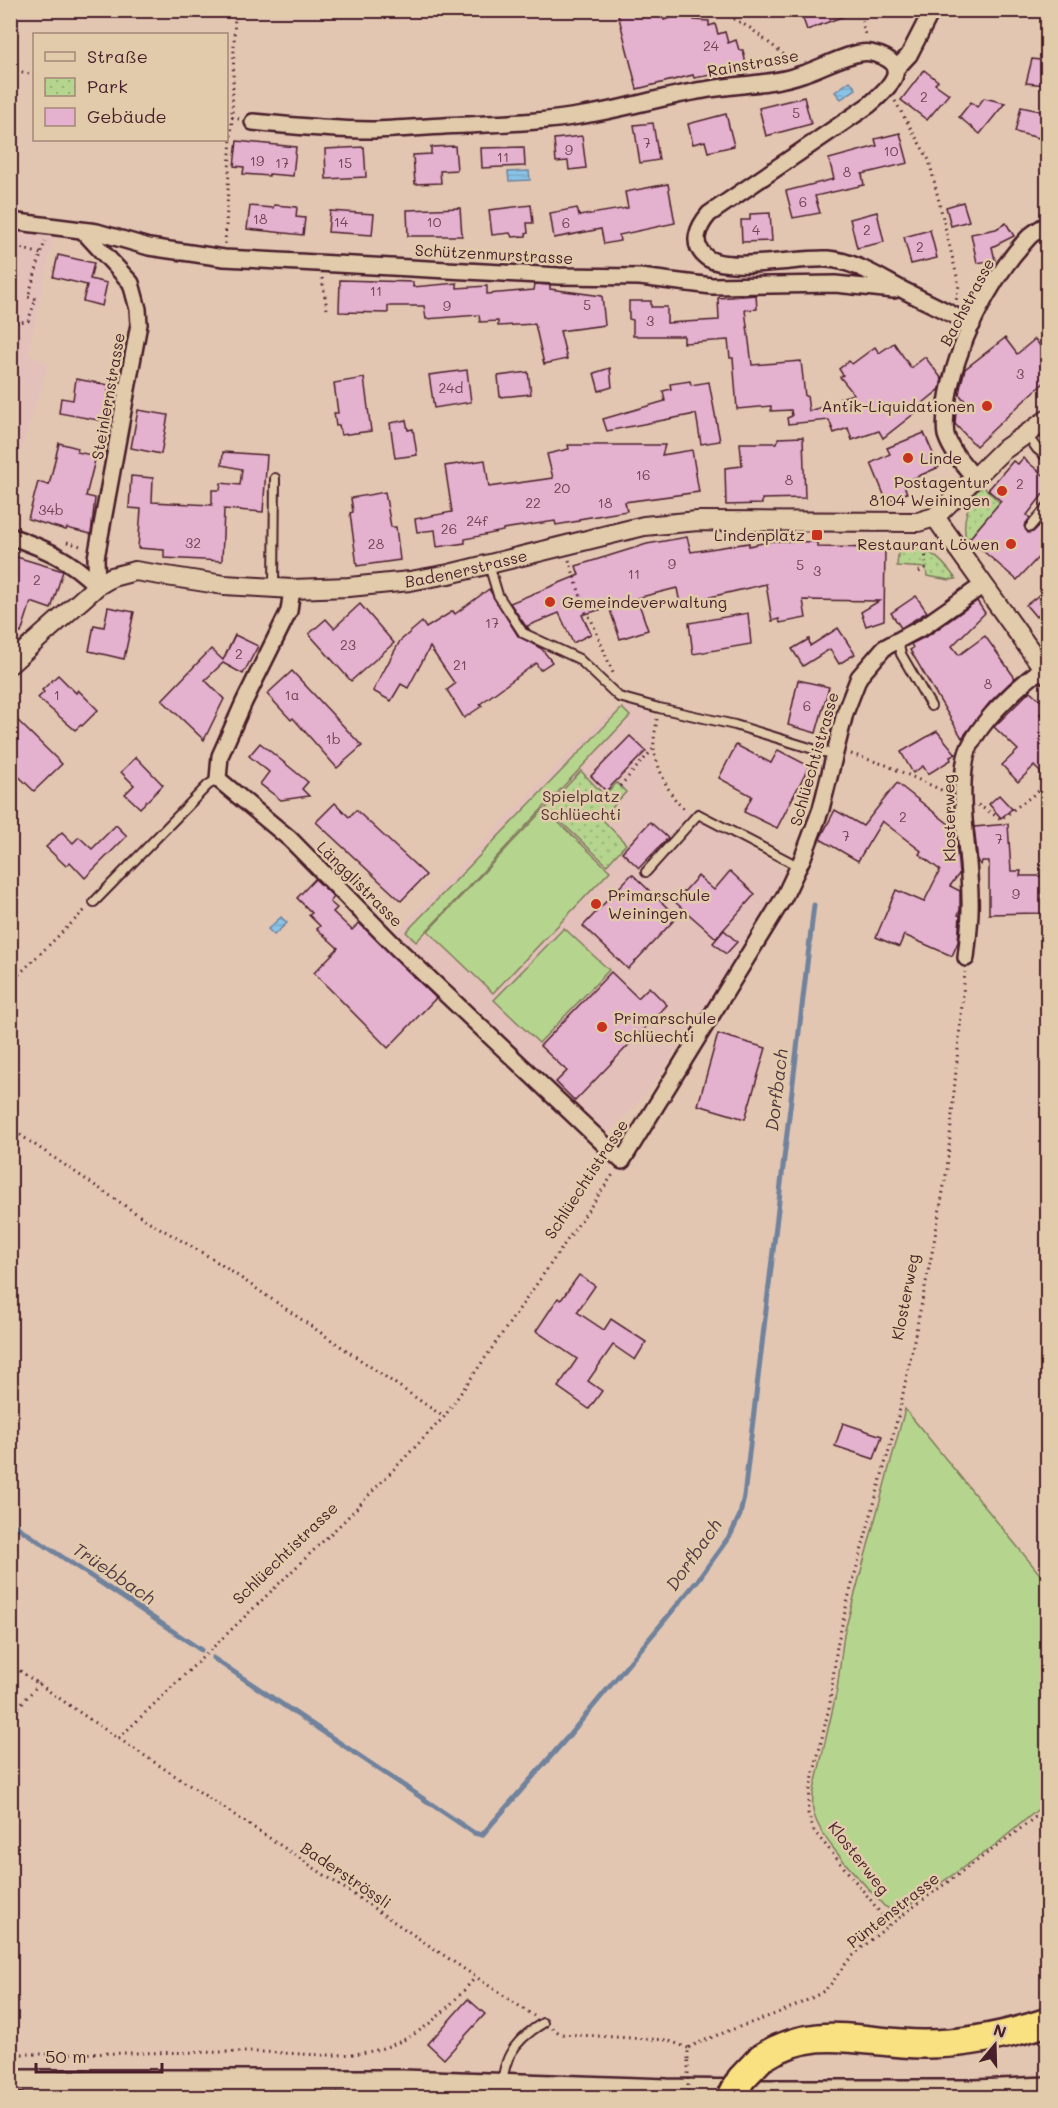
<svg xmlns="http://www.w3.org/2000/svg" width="1058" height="2108" font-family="Mali,sans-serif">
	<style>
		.built { fill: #e3c0ba }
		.grass { fill: #b5d58e; stroke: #807a5c; stroke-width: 1.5 }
		.park { fill: url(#park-dots); stroke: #807a5c; stroke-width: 1.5 }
		.water { fill: url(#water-rules); stroke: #70829c; stroke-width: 1.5 }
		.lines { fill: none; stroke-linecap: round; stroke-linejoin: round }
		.stream { stroke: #70829c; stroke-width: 5 }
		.building { fill: #e4b1ce; stroke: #4a1f2b; stroke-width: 1.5 }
		.service-casing { stroke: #4a1f2b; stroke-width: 12 }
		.minor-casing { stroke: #4a1f2b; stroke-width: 20 }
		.tertiary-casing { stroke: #4a1f2b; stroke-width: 22 }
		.secondary-casing { stroke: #4a1f2b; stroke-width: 26 }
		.motorway-casing { stroke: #4a1f2b; stroke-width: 32 }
		.path { stroke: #4a1f2b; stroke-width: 3; stroke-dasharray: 1.5 4.5; stroke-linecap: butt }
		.service { stroke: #e1cbab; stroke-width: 8 }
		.minor { stroke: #e1cbab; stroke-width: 15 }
		.tertiary { stroke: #e1cbab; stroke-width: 18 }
		.secondary { stroke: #e1cbab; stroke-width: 21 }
		.motorway { stroke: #f9e181; stroke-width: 27 }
		.motorway-bridge-casing { stroke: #4a1f2b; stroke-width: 32; stroke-linecap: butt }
		.path-bridge { stroke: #4a1f2b; stroke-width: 3; stroke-dasharray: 1.5 4.5; stroke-linecap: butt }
		.motorway-bridge { stroke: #f9e181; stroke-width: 27 }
		.poi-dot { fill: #c8321e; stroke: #e1cbab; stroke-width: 2 }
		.labels { text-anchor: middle; stroke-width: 5; stroke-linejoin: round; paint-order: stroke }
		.number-label { font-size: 14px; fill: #704454 }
		.street-label { font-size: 16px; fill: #4a1f2b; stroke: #e1cbab }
		.poi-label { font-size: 16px; fill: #4a1f2b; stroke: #e1cbab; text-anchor: end }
		.park-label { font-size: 16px; fill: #553135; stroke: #e1cbab }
		.water-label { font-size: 18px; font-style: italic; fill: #533847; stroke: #e1cbab }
	</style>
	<defs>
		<pattern id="park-dots" width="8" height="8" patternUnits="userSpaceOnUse" patternTransform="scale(1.5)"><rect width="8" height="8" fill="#b5d58e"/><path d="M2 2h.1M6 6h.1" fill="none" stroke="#9db67b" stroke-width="1.8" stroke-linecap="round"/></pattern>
		<pattern id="water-rules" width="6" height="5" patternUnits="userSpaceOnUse" patternTransform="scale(1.5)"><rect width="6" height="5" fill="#89c4e8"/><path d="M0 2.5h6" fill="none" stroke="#78a8c7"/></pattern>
	</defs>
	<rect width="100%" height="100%" fill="#e2c6b2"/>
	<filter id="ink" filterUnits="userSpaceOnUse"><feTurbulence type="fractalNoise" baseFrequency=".0167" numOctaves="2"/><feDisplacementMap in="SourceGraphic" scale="12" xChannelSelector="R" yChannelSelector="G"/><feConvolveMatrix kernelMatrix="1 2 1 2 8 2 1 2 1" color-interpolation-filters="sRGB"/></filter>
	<g filter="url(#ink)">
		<g class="built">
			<path d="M11,229L54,235L28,353L48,364L11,482Z"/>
			<path d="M626,704L653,714L652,759L668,797L711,826L788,872L722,983L650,1089L609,1134L393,935L602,720Z"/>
		</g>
		<g class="grass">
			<path d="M622,708L630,716L416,942L406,932Z"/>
			<path d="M544,809L610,871L493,993L428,931Z"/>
			<path d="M564,928L609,970L539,1043L494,1000Z"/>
			<path d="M905,1409L1047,1583L1048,1801L994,1846L902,1910L893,1911L884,1906C864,1883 816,1837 813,1809C812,1804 813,1799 813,1795L837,1690L844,1634Z"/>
		</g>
		<g class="park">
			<path d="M981,484L1000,503L967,542C960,520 969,503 981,484Z"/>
			<path d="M899,545C926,545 940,557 956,579L950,580L927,576L926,568L897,566Z"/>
			<path d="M581,771L604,795L617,783L626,792L602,819L626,844L607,865L546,808Z"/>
		</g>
		<g class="water">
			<path d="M850,81L856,89L841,99L835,92Z"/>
			<path d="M529,171L530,180L509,181L508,172Z"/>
			<path d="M281,917L287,923L274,935L268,929Z"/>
		</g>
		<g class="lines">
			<g class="stream">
				<path d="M10,1522L201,1650"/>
				<path d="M213,1658L461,1824L474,1833L482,1835L566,1739L698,1580L731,1534L740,1515L744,1496L814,905"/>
			</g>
		</g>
		<g class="building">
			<path d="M617,10H662L664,20L692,11L694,20L709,21V26L715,24L718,34L725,32L728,43L736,40L739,50H743L747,69L694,78L693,75L637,89Z"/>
			<path d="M800,10H855V12L807,30Z"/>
			<path d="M1032,59L1047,61V85L1026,83Z"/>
			<path d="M924,70L938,81L935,84L949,94L927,120L901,100Z"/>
			<path d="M804,97L811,124L766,136L759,108Z"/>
			<path d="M984,98L1005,103L980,134L959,117L971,102L977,107Z"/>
			<path d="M1021,107L1045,112L1039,138L1015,132Z"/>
			<path d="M726,114L734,146L708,152L705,141L693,144L688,124Z"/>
			<path d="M653,123L659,160L640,163L634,125Z"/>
			<path d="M900,133L908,163L862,174L864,185L815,196L820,213L793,218L786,191L834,179L829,159L877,146L875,139Z"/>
			<path d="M582,136L586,168L569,170L568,161L556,162L554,139Z"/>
			<path d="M237,141L296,147L293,176L269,174V176L243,174L244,167L234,166Z"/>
			<path d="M455,146L457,170L440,171L441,183L415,184L413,155L431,154V147Z"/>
			<path d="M364,147L366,177L326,179L325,149Z"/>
			<path d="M524,147L525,166L482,168L481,148Z"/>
			<path d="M668,184L675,223L619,235L620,241L604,244L601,229L554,238L550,213L577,208L579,216L628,208L625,192Z"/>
			<path d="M963,202L969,221L951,226L946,207Z"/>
			<path d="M274,205L297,207L296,217L305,218L303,235L247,229L250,206L273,208Z"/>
			<path d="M531,205L533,223H527L528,233L526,234V236L512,237L510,233L492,235L489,210Z"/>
			<path d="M460,208L462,236H408L407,210Z"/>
			<path d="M330,211L374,214L372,235L328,232Z"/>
			<path d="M877,212L884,242L857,248L850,219Z"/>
			<path d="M770,213L772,241L742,242L741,220H750V214Z"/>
			<path d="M1006,223L1014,236L992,247L995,260L977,263L971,234L996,229Z"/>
			<path d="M930,230L937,258L911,264L904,237Z"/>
			<path d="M58,255L94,263L90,279L107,283L102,306L83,301L87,285L53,277Z"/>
			<path d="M340,280L413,282V287L457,283V288L487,286V294L534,290L535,284L550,285V289L602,296L605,325L560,331L567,359L544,364L535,324L498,326V321L480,322L479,315L426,319L424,306H388V313L339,312Z"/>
			<path d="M756,295L757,309L745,310L752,365L801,361L805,396H807L809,411L841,401L840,398L854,394L840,377L843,375L839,369L849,361L852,364L875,347L879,353L894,343L911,368L925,357L942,379L940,389L918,407L920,409L883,438L879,431L852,440L848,428L834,433L829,420L788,424L787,418L792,416L791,410L771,411V406L737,409L733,358H730L728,340L684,343V336H633V320L629,319V301H651V307H667V323L719,320L718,298Z"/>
			<path d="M1005,338L1017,354L1035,339L1047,355V380L1015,409L976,446L955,424L956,411L966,402L959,394L961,384L965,369Z"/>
			<path d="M610,368L612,387L599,391L594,373Z"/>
			<path d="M467,370L471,402L434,408L429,375Z"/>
			<path d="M528,372L531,394L500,397L498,376Z"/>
			<path d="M364,378L371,431L341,435L339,425L336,426L334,413H338L334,383Z"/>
			<path d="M76,379L109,385L103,421L59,413L61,398L73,400Z"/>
			<path d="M690,381L691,385L709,382L720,441L701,444L696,414L607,431L603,419L665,401L663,391L671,389L670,384Z"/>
			<path d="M138,410L168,415L161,454L131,448Z"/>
			<path d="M406,420L408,430L413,429L417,455L395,458L390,423Z"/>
			<path d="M924,433L939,467L903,483L907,493L887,502L871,463L890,454L887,448Z"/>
			<path d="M803,437L805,498L762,499V504L726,505L725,468L742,466L740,443H777L778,438Z"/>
			<path d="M59,443L78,448L77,452L96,456L86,496L95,498L91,534L67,528L66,530L28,519L38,482L49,485Z"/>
			<path d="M568,445H665L662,455L692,450L699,492L625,502L627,511L579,519V521L556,525L555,521L503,529V531L465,539V543L437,547L435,530L417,532L415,519L452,512L445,466L485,460L489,487L553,478L547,454L569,449Z"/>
			<path d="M223,452L267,455L263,512L224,509L222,561L164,558V550L138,548L141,509L129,508L131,476L153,478L152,502L212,505V490H220L221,483L240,485L242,469L222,465Z"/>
			<path d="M1023,458L1047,478V489L1027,515L1030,518L1024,526L1028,533L1033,532L1039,526L1047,533V548L1017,580L969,539L1001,501L988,490L1013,461L1018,464Z"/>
			<path d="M385,492L391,527H396L400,560L357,566L350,513L353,512L351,498Z"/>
			<path d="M687,537L691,552L749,543V546L772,541L817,542V547L885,548L884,620L866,626L861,612L879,601L803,600L806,618L780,623L779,619L772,621L766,584L680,604L677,588L637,598L648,630L620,639L609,607L582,615L591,634L573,643L559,613L527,626L529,629L527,628L510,603L579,575L576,566L647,544Z"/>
			<path d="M10,555L63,571L51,609L31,602L21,633L10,630Z"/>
			<path d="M489,589L518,636L542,649L552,662L540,670L536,663L480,704L482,706L464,718L447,690L455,684L430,647L408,688L401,684L391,701L373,691L400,641L422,622L426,628L453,611L455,614Z"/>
			<path d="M1047,589V609L1036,617L1026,605Z"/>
			<path d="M916,596L927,612L901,628L891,613Z"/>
			<path d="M977,601L985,613L952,646L959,655L985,636L1015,678L990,702L962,738L910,650L913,648L911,644L929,635Z"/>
			<path d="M360,604L394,643L351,681L309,634L326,619L334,628Z"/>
			<path d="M108,607L134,612L124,659L89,651L94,625L104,627Z"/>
			<path d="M748,613L751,644L693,654L689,623Z"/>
			<path d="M838,628L855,654L839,664L830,649L803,666L792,649L809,639L810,646Z"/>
			<path d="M235,635L258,646L243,674L223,663L205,680L224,699L204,740L162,700L211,649L223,660Z"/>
			<path d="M292,671L362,746L337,768L293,718L291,720L267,694Z"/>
			<path d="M58,675L76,693L78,690L98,710L82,726L81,725L75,730L38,698L44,692L42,690Z"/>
			<path d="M798,680L829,687L816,733L788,725Z"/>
			<path d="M1030,691L1047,706L1040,714L1047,721V779L1034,766L1018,782L1002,765L1018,750L994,727Z"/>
			<path d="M10,713L62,764L34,791L10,768Z"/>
			<path d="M937,731L956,754L950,757L951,760L928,774L923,766L913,773L901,752Z"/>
			<path d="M630,736L646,751L606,791L591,776Z"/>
			<path d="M260,743L308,782L302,789L309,796L281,800L260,784L269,772L249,756Z"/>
			<path d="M736,745L771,763L778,750L809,766L777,828L744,812L752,796L719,778Z"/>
			<path d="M136,757L163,785L140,808L125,794L134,785L121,772Z"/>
			<path d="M897,783L955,829L959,874L950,886L960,891V910L958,915H960L958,942L952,956L904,935L899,947L876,937L896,890L924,902L940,870L919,854L921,851L882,821L858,861L820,839L835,810L863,826Z"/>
			<path d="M999,795L1012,809L1001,818L989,804Z"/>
			<path d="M335,803L349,817L356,810L426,875L401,901L316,822Z"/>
			<path d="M650,822L668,838L639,868L622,852Z"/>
			<path d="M1008,824L1011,871H1021L1020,876H1042V913L989,914V861H982L981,865L978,862L974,827Z"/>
			<path d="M116,825L127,836L85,878L70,862L66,866L46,847L62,832L73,843L79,837L92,849Z"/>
			<path d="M730,871L755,894L716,938L675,902L698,876L714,890Z"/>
			<path d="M632,874L677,917L628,969L583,926Z"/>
			<path d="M315,879L334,897L330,902L337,908L333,912L352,930L359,923L436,998L388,1048L314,973L338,948L317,929L320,926L309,915L312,913L297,898Z"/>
			<path d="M724,930L737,942L726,954L713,943Z"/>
			<path d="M611,972L638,998L649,987L667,1005L575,1101L556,1082L567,1071L540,1046Z"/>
			<path d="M718,1034L766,1048L745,1119L698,1105Z"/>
			<path d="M579,1275L595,1286L577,1312L604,1330L611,1319L646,1342L635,1360L613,1345L588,1381L602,1391L589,1409L558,1387L577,1359L536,1331L558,1298L561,1300Z"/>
			<path d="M843,1423L882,1436L874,1459L835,1446Z"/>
			<path d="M468,1999L485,2014L444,2059L428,2044Z"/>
		</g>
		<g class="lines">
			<g class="service-casing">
				<g id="service">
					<path d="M1027,435L1037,449L1048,458"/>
					<path d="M1030,527L1048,506"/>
					<path d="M489,565L498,595L523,633L579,659L619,697L659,708L735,725L823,752L834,753"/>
					<path d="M274,587L275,478"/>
					<path d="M898,642L901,654L931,706"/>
					<path d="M646,872L698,814L798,866"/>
					<path d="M94,902L208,785L218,779"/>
					<path d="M501,2098C502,2061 511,2042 543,2023"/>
				</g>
			</g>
			<g class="minor-casing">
				<g id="minor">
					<path d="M895,70L909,55L932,10"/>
					<path d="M253,122C292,126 332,130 371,130C403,129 435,126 466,125C506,123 545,122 584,115C624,109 664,96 704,90C736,84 771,85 802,74C820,69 854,49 871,53C916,63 889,88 869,105L709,214C698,227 690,244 706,257C725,273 800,257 828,259C856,261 883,280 907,292C929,303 951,313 972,325"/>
					<path d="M10,221L97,232L149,247L224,258L559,276L640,277L712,286L835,284L894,290"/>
					<path d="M83,231L131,283L138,309L139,324L96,558L97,586"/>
					<path d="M974,477C963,464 951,451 946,435C944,425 946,413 947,403C955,347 990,278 1029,237C1034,232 1041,228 1048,224"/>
					<path d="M10,536C48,550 68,558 97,586"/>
					<path d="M292,589L289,611L244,702L220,756L218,779L290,839L397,948L622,1161L784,897L803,857L821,809L845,713L859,677L884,648L923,627L983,585"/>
					<path d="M966,958C968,938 971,918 970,898C970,855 957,799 966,757C973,727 1018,686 1043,668"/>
				</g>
			</g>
			<g class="tertiary-casing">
				<g id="tertiary">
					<path d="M935,517L1048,675"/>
					<path d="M935,517L1002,451L1048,419"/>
					<path id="s1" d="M10,664L97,586L112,577L135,571L224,585L292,589L349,587L410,581L449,574L644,526L698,521L918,522L935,517"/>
				</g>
			</g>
			<g class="secondary-casing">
				<path id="secondary" d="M10,2081H403L667,2090L766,2091H975L1048,2088"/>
			</g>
			<g class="motorway-casing">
				<path id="motorway" d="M761,2058C819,2021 864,2045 926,2044C968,2044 1008,2035 1048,2022"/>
			</g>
			<g class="path">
				<path d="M718,10L750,28L791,60"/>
				<path d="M857,10L861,16L866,38"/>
				<path d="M10,69L34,75"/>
				<path d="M895,101L929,160L959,285L956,301"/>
				<path d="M226,116L239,119"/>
				<path d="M225,244L232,118L235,10"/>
				<path d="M10,245L41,254"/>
				<path d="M322,278L327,309"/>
				<path d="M10,323L28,321L36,299L28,297L45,241"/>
				<path d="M10,502L20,505"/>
				<path d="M67,542L84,547"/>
				<path d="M569,560L586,613L591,619L613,673"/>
				<path d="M919,572L925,568L926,546"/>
				<path d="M657,719C656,728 653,739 654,748C656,765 671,803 687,810"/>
				<path d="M851,754L886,765L948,793"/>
				<path d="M620,786L654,748"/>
				<path d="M978,805L1001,819L1048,784"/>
				<path d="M10,983L86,909"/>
				<path d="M10,1128L146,1220L213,1259L444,1417"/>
				<path d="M10,1664L95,1723L271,1839L534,2016"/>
				<path d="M10,1716L40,1683"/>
				<path d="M119,1738L344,1521L444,1417L614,1173"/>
				<path d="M889,1925L869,1898L814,1831L808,1813L810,1790L830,1703L837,1646L848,1599L899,1413L932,1253L947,1169L965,972"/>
				<path d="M552,2028L561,2034L667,2040L688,2048"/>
				<path d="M10,2054C92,2054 174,2052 256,2052C298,2052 341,2061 383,2048C423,2036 448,2008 475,1978"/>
				<path d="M688,2059V2048C730,2027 778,2017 819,1994C831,1987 835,1978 843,1967C851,1956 862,1948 872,1939C929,1893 991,1853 1048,1807"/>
			</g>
			<use href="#service" class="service"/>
			<use href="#minor" class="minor"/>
			<use href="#tertiary" class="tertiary"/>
			<use href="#secondary" class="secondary"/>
			<use href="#motorway" class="motorway"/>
			<g class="motorway-bridge-casing">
				<path id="motorway-bridge" d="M731,2098L741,2079L761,2058"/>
			</g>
			<path class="path-bridge" d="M688,2098V2059"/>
			<use href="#motorway-bridge" class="motorway-bridge"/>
		</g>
	</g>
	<g class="poi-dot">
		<circle cx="987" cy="406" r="6"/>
		<circle cx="908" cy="458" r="6"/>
		<circle cx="1002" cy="491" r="6"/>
		<rect x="811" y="529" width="12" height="12" rx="3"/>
		<circle cx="1011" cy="544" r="6"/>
		<circle cx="550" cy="602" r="6"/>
		<circle cx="596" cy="904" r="6"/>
		<circle cx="602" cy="1027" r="6"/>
	</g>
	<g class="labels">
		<g class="number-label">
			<text x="711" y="51">24</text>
			<text x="924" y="102">2</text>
			<text x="796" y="118">5</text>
			<text x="647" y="148">7</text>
			<text x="569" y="155">9</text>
			<text x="891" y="156">10</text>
			<text x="503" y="162">11</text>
			<text x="257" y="166">19</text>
			<text x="282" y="168">17</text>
			<text x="345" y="168">15</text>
			<text x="847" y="177">8</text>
			<text x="803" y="207">6</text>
			<text x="260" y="224">18</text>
			<text x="341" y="227">14</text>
			<text x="434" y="227">10</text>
			<text x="566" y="228">6</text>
			<text x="756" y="235">4</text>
			<text x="867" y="235">2</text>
			<text x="920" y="252">2</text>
			<text x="376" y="296">11</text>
			<text x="587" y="310">5</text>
			<text x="447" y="311">9</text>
			<text x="650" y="326">3</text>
			<text x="1020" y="379">3</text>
			<text x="451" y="393">24d</text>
			<text x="643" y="480">16</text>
			<text x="789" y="485">8</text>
			<text x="1020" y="489">2</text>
			<text x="562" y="493">20</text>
			<text x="533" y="508">22</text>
			<text x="605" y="508">18</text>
			<text x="51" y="515">34b</text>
			<text x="477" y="526">24f</text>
			<text x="449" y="534">26</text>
			<text x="193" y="548">32</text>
			<text x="376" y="549">28</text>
			<text x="672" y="569">9</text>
			<text x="800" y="570">5</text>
			<text x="817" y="576">3</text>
			<text x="634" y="579">11</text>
			<text x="37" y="585">2</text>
			<text x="492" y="628">17</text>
			<text x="348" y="650">23</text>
			<text x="239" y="659">2</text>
			<text x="460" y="670">21</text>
			<text x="988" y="689">8</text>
			<text x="57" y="700">1</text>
			<text x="292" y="700">1a</text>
			<text x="807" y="711">6</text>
			<text x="333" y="744">1b</text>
			<text x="903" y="822">2</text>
			<text x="846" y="841">7</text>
			<text x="999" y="844">7</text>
			<text x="1016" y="899">9</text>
		</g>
		<g class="street-label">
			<text transform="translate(753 63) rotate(-10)" y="6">Rainstrasse</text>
			<text transform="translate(494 254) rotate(3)" y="6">Schützenmurstrasse</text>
			<text transform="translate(967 302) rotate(-62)" y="6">Bachstrasse</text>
			<text transform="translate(108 396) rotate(-80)" y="6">Steinlernstrasse</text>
			<text dy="6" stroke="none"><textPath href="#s1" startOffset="492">Badenerstrasse</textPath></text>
			<text transform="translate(814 759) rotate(-74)" y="6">Schlüechtistrasse</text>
			<text transform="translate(949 818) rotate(-91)" y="6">Klosterweg</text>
			<text transform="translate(360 884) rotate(45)" y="6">Längglistrasse</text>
			<text transform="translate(586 1179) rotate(-57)" y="6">Schlüechtistrasse</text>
			<text transform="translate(905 1297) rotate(-79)" y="6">Klosterweg</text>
			<text transform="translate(285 1553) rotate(-44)" y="6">Schlüechtistrasse</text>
			<text transform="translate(859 1858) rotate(52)" y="6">Klosterweg</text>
			<text transform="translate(346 1875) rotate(34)" y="6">Baderströssli</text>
			<text transform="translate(893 1910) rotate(-38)" y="6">Püntenstrasse</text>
		</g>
		<g class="poi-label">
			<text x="975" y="412">Antik-Liquidationen</text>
			<text x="920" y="464" text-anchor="start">Linde</text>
			<text x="990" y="488">Postagentur<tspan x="990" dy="18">8104 Weiningen</tspan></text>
			<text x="805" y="541">Lindenplatz</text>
			<text x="999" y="550">Restaurant Löwen</text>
			<text x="562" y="608" text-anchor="start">Gemeindeverwaltung</text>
			<text x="608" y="901" text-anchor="start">Primarschule<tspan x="608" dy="18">Weiningen</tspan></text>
			<text x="614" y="1024" text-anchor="start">Primarschule<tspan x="614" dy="18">Schlüechti</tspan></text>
		</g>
		<g class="park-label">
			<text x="581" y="802">Spielplatz<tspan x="581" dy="18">Schlüechti</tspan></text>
		</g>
		<g class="water-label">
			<text transform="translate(777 1090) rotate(-83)" y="6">Dorfbach</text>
			<text transform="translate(694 1555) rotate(-55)" y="6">Dorfbach</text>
			<text transform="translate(114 1574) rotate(34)" y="6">Trüebbach</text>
		</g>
	</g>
	<rect width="1058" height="2108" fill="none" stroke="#e1cbab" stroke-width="36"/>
	<rect x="18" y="18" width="1022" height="2072" fill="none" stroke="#4a1f2b" stroke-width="2" filter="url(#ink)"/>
	<rect x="33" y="33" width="195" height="108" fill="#e1cbab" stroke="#a58678" stroke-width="1.5"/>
	<rect x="45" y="52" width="30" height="9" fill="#e1cbab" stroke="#a58678" stroke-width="1.5"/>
	<text x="87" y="63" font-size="18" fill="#4a1f2b">Straße</text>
	<rect x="45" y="78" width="30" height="18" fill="url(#park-dots)" stroke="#a58678" stroke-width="1.5"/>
	<text x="87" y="93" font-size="18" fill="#4a1f2b">Park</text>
	<rect x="45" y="108" width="30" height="18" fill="#e4b1ce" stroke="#a58678" stroke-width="1.5"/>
	<text x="87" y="123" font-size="18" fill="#4a1f2b">Gebäude</text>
	<g transform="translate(995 2045) rotate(19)" stroke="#e1cbab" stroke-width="4.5" paint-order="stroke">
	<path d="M0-4.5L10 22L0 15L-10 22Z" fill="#4a1f2b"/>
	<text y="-9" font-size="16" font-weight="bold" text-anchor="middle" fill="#4a1f2b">N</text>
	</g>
	<path d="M36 2063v9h126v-9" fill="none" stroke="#4a1f2b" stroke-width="3"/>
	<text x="45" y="2063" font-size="18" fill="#4a1f2b" stroke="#e1cbab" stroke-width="4.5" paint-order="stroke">50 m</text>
</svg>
